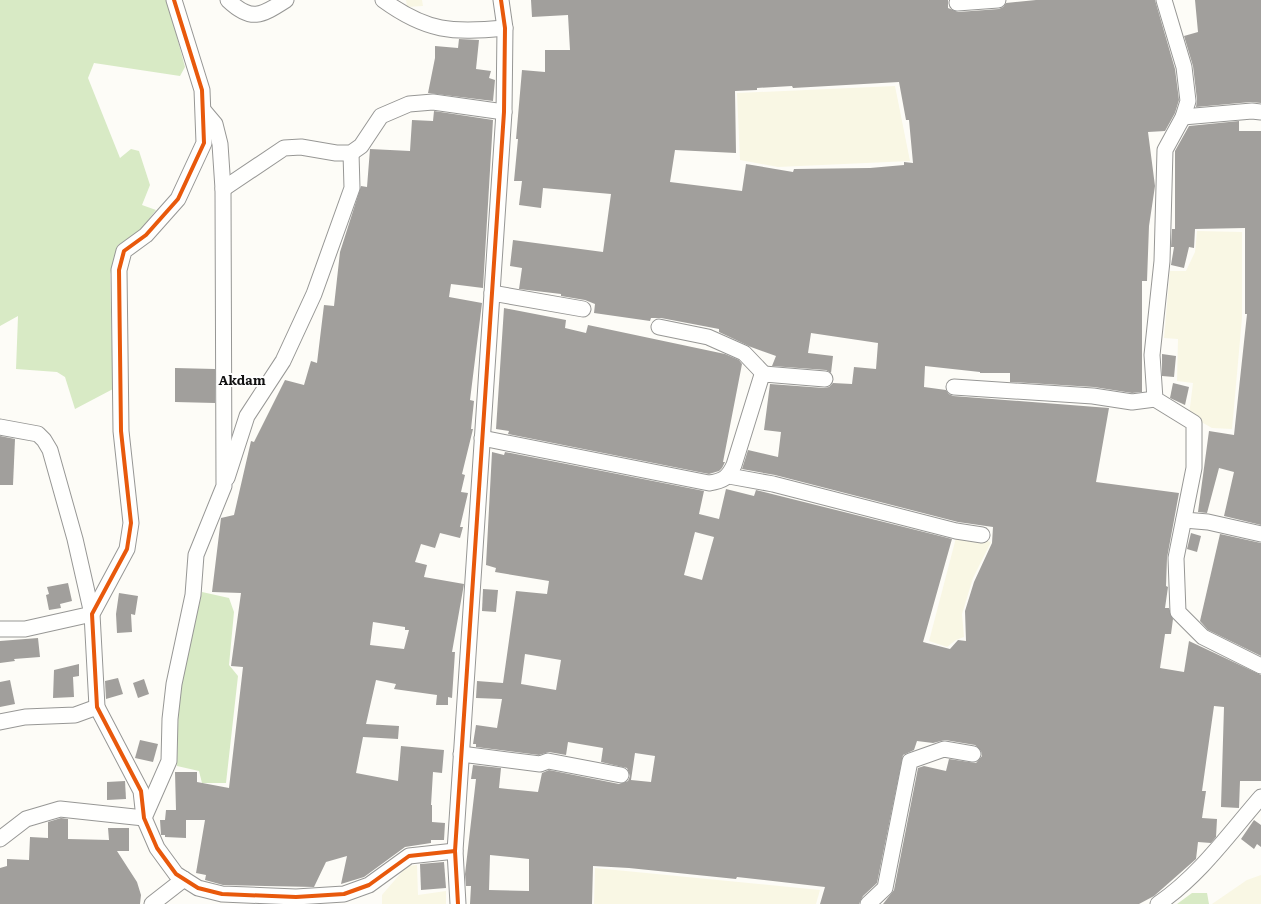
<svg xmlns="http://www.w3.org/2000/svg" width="1261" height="904" font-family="Literata,serif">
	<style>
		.farmland { fill: #f9f7e4 }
		.forest { fill: #d8eac5 }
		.building { fill: #a19f9c; fill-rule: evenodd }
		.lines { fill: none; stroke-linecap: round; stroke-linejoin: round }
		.minor-casing { stroke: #979795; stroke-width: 17 }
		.minor { stroke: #fffffe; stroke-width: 15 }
		.cycleway-casing { stroke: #fff; stroke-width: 6 }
		.cycleway { stroke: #e8590c; stroke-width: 4 }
		.labels { text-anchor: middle; stroke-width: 4; stroke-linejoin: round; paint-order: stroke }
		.neighbourhood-label { font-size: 13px; font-weight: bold; fill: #111; stroke: #fff }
	</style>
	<rect width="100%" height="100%" fill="#fdfcf7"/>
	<g class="farmland">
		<path d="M406,0H422L423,6L407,7Z"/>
		<path d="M895,86L910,161L778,167L740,160L737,93Z"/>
		<path d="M1197,231L1242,232V318L1232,429L1212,428L1189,415L1193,383L1177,381L1178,339L1164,338L1170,271H1186L1195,252Z"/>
		<path d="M957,534L991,542L973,578L962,614L964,637L956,640L947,647L929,641Z"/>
		<path d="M417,865L418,895L446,891V904H382V895L407,866Z"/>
		<path d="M595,868L820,890L816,904H594Z"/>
		<path d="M1261,875V904H1212L1247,880Z"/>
	</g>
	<g class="forest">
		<path d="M0,0H167L185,67L180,76L94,63L88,78L120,158L131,149L139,151L150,185L142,205L156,210L138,233L118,245L110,274L113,389L75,409L65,377L57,372L16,369L18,316L0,326Z"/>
		<path d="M202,592L229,598L234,612L229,665L238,676L226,783H202L199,771L177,766L179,694Z"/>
		<path d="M1192,893H1207L1209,904H1177Z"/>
	</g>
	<g class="building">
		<path d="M531,0H948V8L958,12L999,9L1003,7L1006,3L1036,0H1155L1175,69L1179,100L1175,113L1165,131L1148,132L1155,186L1149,226L1147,281H1142V392L1132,393L1094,387L1010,382V373H980V372L925,366L924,387L946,390L949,394L953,396L1109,408L1096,482L1179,493L1167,558L1166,586L1168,587L1165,608H1169L1173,619L1171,634H1165L1160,668L1184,672L1189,641L1261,675V781H1240L1239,808L1221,807L1224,707L1214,706L1202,791H1206L1202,818L1217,819L1216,837L1211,843L1198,842L1196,859L1154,896L1139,904H883L894,890L918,768L924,766L946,771L949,759L976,763L982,756L981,751L975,745L945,740L933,743L917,741L914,750L903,755L877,883L863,896L859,904H820L825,887L737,877L736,879L629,868L593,866L592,904H470L471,886H466L465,874L476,779H471L473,765L501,768L499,788L538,792L542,773L549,770L619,784L628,781L630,776L627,768L601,762L603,748L568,742L566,755L549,752L539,755L476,747V744H473L476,725L497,728L502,699L476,698L477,681L503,683L516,591L547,594L549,581L495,572L496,568L486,565L492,452L504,455L505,452L704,491L699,514L719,519L726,489L754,496L756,490L952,539L923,642L950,649L958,640L966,641L965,611L974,582L992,543L993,527L958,522L775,475L742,469L748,450L778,457L781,432L764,430L770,384L824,388L829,387L833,383L852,384L854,367L876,369L878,343L811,333L808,353L833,356L831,373L826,370L772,366L776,356L751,347L719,332V329L661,318H651L650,321L594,313L595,304L585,300L561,296V294L519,289L522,268L510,266L513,240L603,252L611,194L543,188L541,208L519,205L522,181H514L518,139H516L522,70L545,72V50H570L568,15L532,17ZM899,82L906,120H909L913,163L904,162V165L870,168L794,169L793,172L746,164L742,191L670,182L675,150L736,153L735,91L757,90V88L792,86L793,88ZM695,532L714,537L702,580L684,575ZM525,654L561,660L556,690L521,684ZM635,753L655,756L651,782L631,780ZM490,855L529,859V891L489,890Z"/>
		<path d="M1195,0H1261V103L1251,102L1196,107L1197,100L1193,66L1184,36L1198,32Z"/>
		<path d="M459,39L479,40L476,69L491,71L489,78L495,80L493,101L428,93L435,58V46L458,48Z"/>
		<path d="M434,111L493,120L483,288L451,284L449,297L482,303L470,400L474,401L471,429H473L462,474L465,475L461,492L468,493L460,527H463L460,538L440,533L435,548L421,544L415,562L427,565L424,577L464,584L452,652H455L452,698L448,697V705H436L437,695L394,689L396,684L376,680L366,724L399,726L398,739L363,737L356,773L398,781L401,746L444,750L442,773L433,772L431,805H432V822L445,823L444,840H431V843L405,847L364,877L341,884L347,856L326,862L314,887L223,885L205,880L206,875L196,873L205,820H186V838L165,837V835H161L160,820H165L166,810H176L175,772H197V782L229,788L243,667L231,666L241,593L212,592L221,518L234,515L251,441L254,442L285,380L304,385L311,361L317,363L324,305L334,306L340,252L361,186L367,187L370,149L410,151L412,120L433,121ZM373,622L405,627V630H409L404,649L370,645Z"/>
		<path d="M1239,121V131H1261V525L1224,516L1234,472L1219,468L1207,513L1198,512L1209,431L1234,435L1247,314H1245V228L1195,229L1194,248L1189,247L1184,268L1171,265L1174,247H1171L1172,229H1175V151L1189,126Z"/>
		<path d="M504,308L566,320L565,328L586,333L588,325L725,354L739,360L742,364L723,462H725L722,468L719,471L709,474L508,434L509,431L496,429Z"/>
		<path d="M1162,354L1176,356L1174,377L1162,376Z"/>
		<path d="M175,368L215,369V403L175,402Z"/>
		<path d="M1173,383L1189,387L1185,405L1170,398Z"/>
		<path d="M0,436L15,439L13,485H0Z"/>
		<path d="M1191,533L1201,536L1197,552L1187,549Z"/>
		<path d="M1220,534L1261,543V656L1208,630L1200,621Z"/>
		<path d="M68,583L72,601L60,604L61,608L49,610L46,595L49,594L47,587Z"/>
		<path d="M483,589L498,590L496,612L482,611Z"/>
		<path d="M119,593L138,596L135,615L131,614L132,632L117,633L116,614Z"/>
		<path d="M38,638L40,657L14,659L15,661L0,663V641Z"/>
		<path d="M79,664V676L73,677L74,697L53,698L54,670Z"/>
		<path d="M118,678L123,694L106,699L105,681Z"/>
		<path d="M144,679L149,694L138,698L133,683Z"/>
		<path d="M10,680L15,704L0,707V682Z"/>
		<path d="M140,740L158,744L153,762L135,758Z"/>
		<path d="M125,781L126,799L107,800V782Z"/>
		<path d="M61,818L68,819V839L109,840L108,828H129V851H117L137,882L141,895L140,904H0V868L7,866V859L29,860L30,837L48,838V822Z"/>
		<path d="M1254,820L1261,825V847L1257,844L1254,849L1241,839Z"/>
		<path d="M444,862L446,888L421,890L420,864Z"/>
	</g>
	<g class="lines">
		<g class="minor-casing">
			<g id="minor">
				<path d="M174,0L202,90L204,143L178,199L146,235L124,251L119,270L121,431L131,523L127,549L92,614L97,707L141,791L144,818L157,848L176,874L198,888L222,894L296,897L344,894L369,885L409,856L455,851"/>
				<path d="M228,0C251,22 261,16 286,0"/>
				<path d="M383,0C427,32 452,33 505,28"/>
				<path d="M1164,0L1184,67L1188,101L1183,117L1165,150L1162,261L1152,355L1155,399L1194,423V468L1176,558L1178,612L1203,637L1261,666"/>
				<path d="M957,3L998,0"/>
				<path d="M1183,117L1252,111L1261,112"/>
				<path d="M223,189L284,148L301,147L336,153H351L361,146L381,116L409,104L433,102L504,112"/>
				<path d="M492,293L583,309"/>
				<path d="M659,327L708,337L744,353L764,374"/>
				<path d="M954,387L1093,396L1132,402L1155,399"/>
				<path d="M0,427L38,434L44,440L50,450L75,539L92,614L25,629H0"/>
				<path d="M482,438L709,483C723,481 728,478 734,465L761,378L764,374L825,379"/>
				<path d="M729,476L773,484L956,531L982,535"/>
				<path d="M227,478L247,416L283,361L314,294L352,188L351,153"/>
				<path d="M1184,520L1208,522L1261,534"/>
				<path d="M0,722L25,717L75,715L97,707"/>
				<path d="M461,754L540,764L548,761L621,775"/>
				<path d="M0,839L26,819L60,809L144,818L169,761L170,719L174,684L193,595L196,555L224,486L223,189L220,144L215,124L204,111"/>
				<path d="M152,904L184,879"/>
				<path d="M458,904L455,851L504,112L505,28L501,0"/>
				<path d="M868,904L885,888L910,761L944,749L973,754"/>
				<path d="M1158,904C1200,875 1228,835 1261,797"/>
			</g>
		</g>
		<use href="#minor" class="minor"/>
		<g class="cycleway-casing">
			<g id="cycleway">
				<path d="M174,0L202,90L204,143L178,199L146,235L124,251L119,270L121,431L131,523L127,549L92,614L97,707L141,791L144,818L157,848L176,874L198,888L222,894L296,897L344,894L369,885L409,856L455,851"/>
				<path d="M458,904L455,851L504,112L505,28L501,0"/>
			</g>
		</g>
		<use href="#cycleway" class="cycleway"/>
	</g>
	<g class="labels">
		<g class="neighbourhood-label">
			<text x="242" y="385">Akdam</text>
		</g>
	</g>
</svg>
